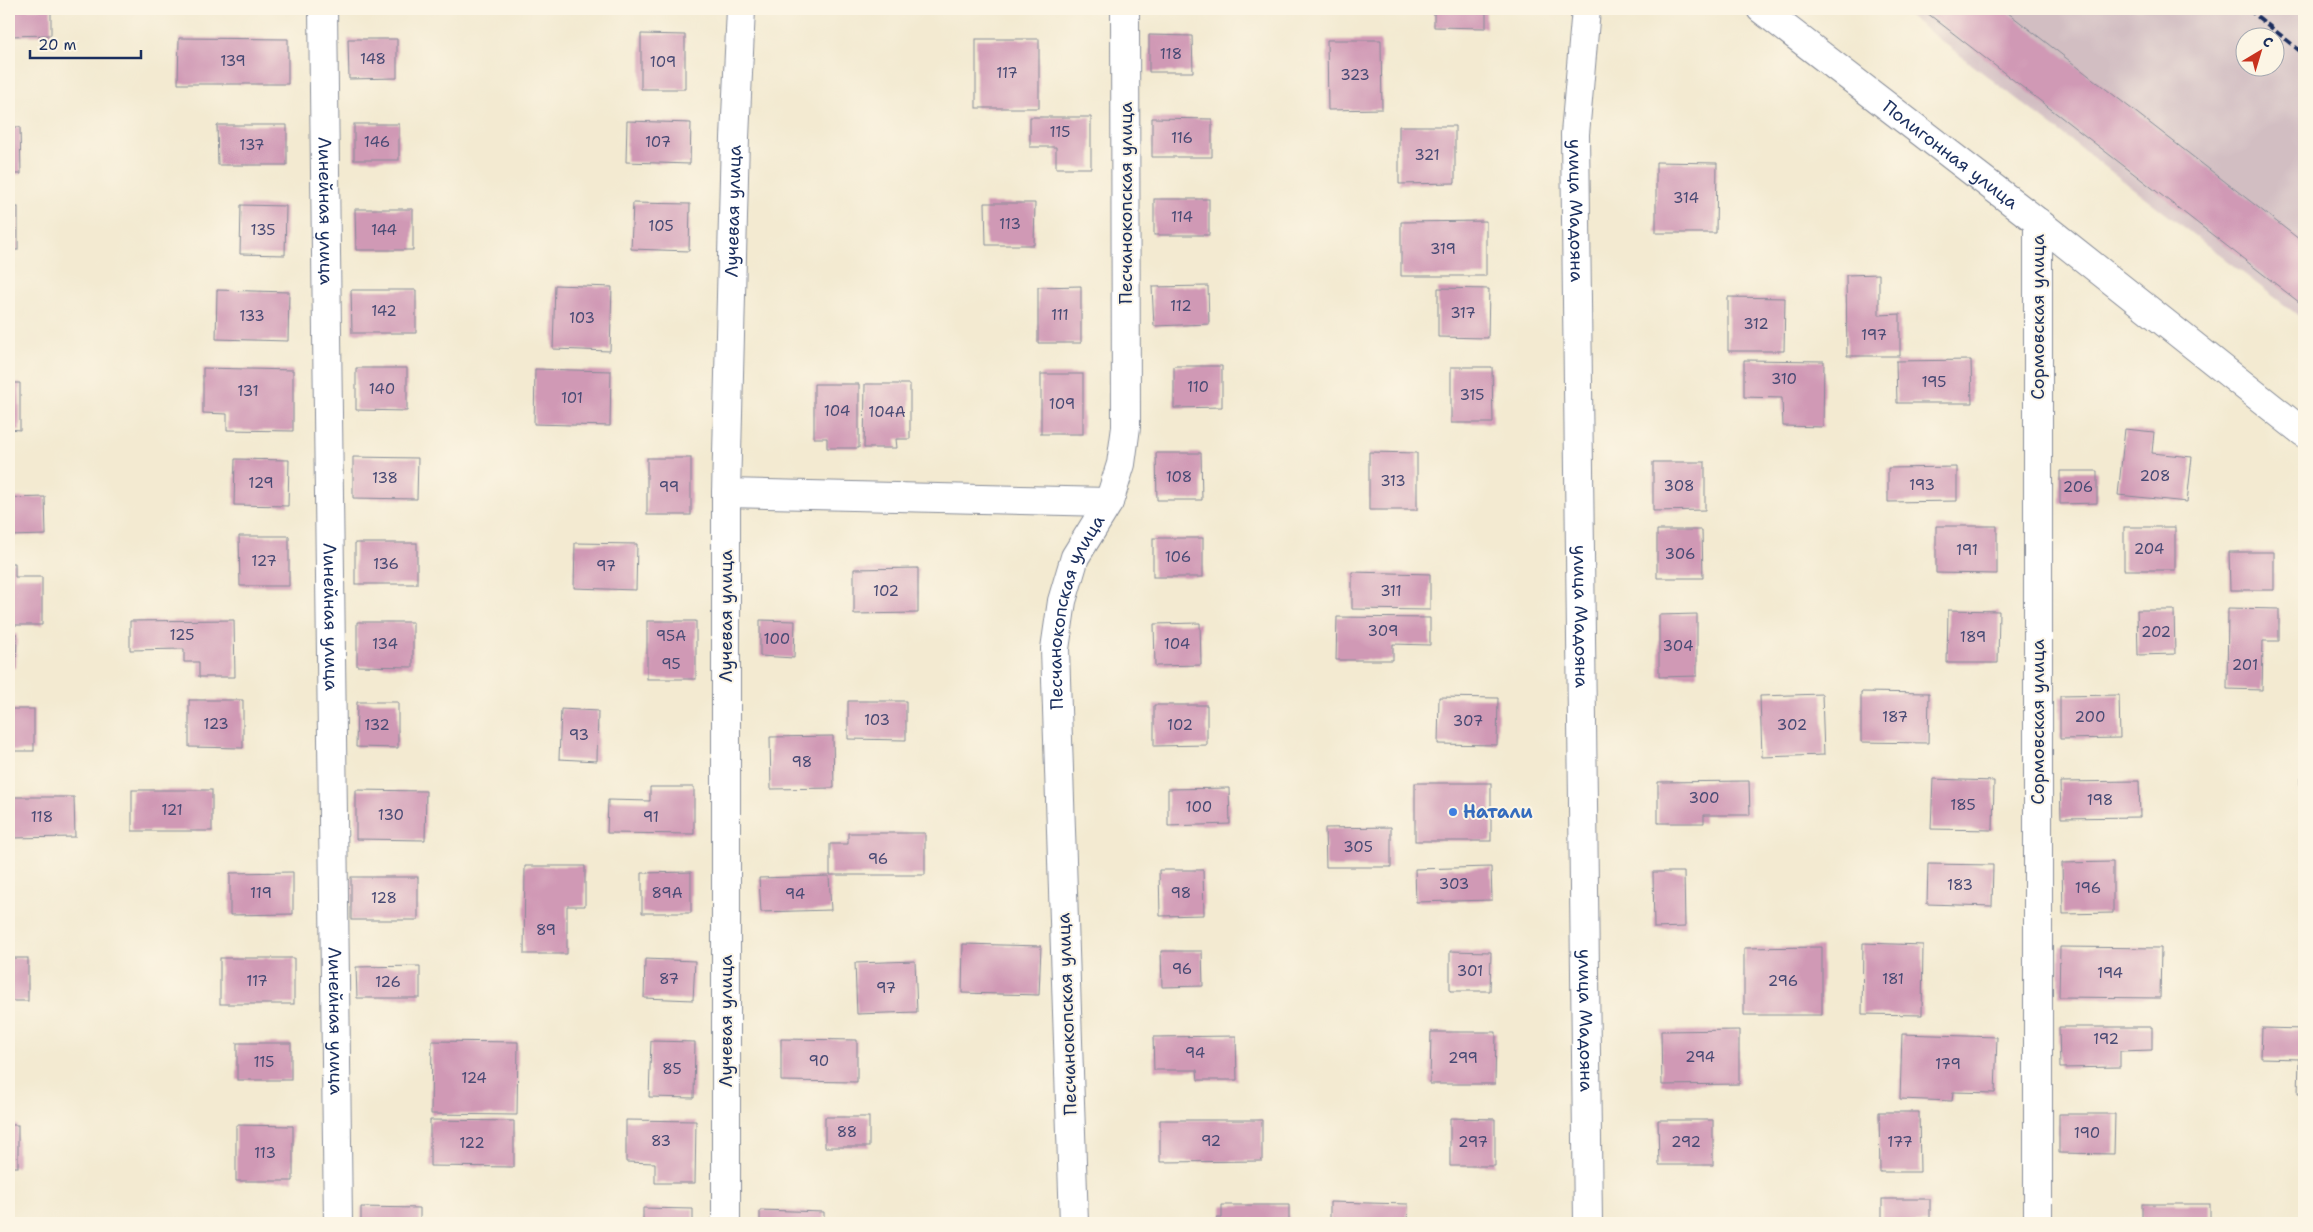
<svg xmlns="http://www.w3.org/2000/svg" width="2313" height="1232" font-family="'Shantell Sans',sans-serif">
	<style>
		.industrial { fill: #d2bec2; fill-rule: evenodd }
		.building { fill: #d099b5 }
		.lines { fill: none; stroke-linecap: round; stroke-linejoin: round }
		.minor-casing { stroke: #878c98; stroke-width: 30 }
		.minor { stroke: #fff; stroke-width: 28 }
		.rail { stroke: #1b2f5e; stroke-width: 4; stroke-dasharray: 8 4; stroke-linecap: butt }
		.shop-dot { fill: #3f7fe0; stroke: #fcf5e5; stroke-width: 2 }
		.labels { text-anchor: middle; stroke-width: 4; stroke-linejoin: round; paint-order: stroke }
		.number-label { font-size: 15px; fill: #484a74 }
		.street-label { font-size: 18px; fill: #1b2f5e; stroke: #fcf5e5 }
		.shop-label { font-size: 18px; font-weight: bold; fill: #366cbe; stroke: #fcf5e5; text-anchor: start }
	</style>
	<rect width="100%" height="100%" fill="#fcf5e5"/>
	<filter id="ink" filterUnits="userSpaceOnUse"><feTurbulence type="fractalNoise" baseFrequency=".02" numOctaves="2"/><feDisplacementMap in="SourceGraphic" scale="10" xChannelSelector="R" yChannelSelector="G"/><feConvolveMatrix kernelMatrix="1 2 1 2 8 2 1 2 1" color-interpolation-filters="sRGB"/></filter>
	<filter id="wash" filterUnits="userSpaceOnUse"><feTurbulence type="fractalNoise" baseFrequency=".0096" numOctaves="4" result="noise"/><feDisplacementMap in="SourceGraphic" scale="20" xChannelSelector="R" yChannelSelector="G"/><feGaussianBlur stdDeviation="1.12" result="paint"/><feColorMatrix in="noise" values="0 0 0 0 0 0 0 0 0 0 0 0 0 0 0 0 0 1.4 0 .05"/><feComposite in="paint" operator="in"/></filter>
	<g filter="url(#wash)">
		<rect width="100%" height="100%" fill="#f3ead1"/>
		<path class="industrial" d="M1900,9H2304V320ZM2246,38H2276V68H2246Z"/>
		<g id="blocks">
			<g class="building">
				<path d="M9,9H51V35L9,36Z"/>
				<path d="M1434,9H1486V28L1434,27Z"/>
				<path d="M1922,9H2003L2304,243V306Z"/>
				<path d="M641,34L685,35V89H641Z"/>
				<path d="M1149,35L1192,36L1193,72H1149Z"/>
				<path d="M179,38L288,39V84H178Z"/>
				<path d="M348,39H397V78L349,79Z"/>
				<rect x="976" y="39" width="63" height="69"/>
				<path d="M1327,40H1381L1382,109L1328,110Z"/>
				<rect x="9" y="43" width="2" height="44"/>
				<path d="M1030,117H1091V168H1056V147H1030Z"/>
				<path d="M1152,118L1212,119V157H1152Z"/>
				<path d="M627,121L691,123L690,164L626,162Z"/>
				<rect x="354" y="124" width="45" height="36"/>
				<path d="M217,125H287V165H218Z"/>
				<path d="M1399,126H1455V183L1399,184Z"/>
				<path d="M9,127H20L21,174H9Z"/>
				<path d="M1656,162L1717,163L1716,233H1656Z"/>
				<rect x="1154" y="199" width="55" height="36"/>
				<path d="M633,203L690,204L689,251L631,249Z"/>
				<path d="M985,203H1035L1034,245H986Z"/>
				<path d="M241,205L286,206L285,255L240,254Z"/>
				<rect x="9" y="207" width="9" height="43"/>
				<path d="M355,209H413V250H356Z"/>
				<path d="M1486,221V276H1401V222Z"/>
				<path d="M1879,274V315L1900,314V356H1847L1846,275Z"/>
				<path d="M555,285L612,287L610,351L553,349Z"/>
				<path d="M1081,286V343H1038V287Z"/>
				<path d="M1208,286L1209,324L1154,326L1152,287Z"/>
				<path d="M1438,288L1489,289L1488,338L1438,337Z"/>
				<path d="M217,290L289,292L288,341L216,339Z"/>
				<path d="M351,290H416V333H352Z"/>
				<path d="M1728,297L1785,298L1784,351H1728Z"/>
				<path d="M1744,360L1824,361L1823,427L1783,426L1782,398L1744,397Z"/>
				<path d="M1971,360L1972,403H1897L1896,361Z"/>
				<path d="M1174,366H1222V407L1174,408Z"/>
				<path d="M1451,367H1492L1493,423H1451Z"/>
				<path d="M203,368L293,370V431L227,430V414L203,413Z"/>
				<path d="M356,368H407V411L356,410Z"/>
				<path d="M535,369L611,371L610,426L534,424Z"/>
				<rect x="1041" y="374" width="42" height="60"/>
				<path d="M9,383H20V430L9,429Z"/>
				<path d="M814,384H859V448H827V438H814Z"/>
				<path d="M865,384H910V439H896L897,448H864Z"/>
				<path d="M2125,429L2154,432L2152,453L2192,457L2187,502L2118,495Z"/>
				<path d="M1369,452L1417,453V510H1369Z"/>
				<path d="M1156,453H1201L1202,500H1157Z"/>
				<path d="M353,457L418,458L417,499L353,498Z"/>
				<rect x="647" y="458" width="44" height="57"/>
				<path d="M235,459L289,460L288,506L234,505Z"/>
				<path d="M1653,462H1705V510L1653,511Z"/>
				<path d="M1957,467V501L1888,502V468Z"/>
				<path d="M2060,471H2097V503L2060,504Z"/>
				<path d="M45,497L46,535L9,536V498Z"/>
				<path d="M1936,526H1997V574L1936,573Z"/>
				<rect x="2124" y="527" width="51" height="43"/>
				<path d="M1657,530H1702L1703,578H1657Z"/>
				<path d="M239,536H289V586H240Z"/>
				<rect x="1153" y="538" width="50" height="39"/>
				<rect x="355" y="543" width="62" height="41"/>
				<path d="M575,543L637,544L636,590L574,588Z"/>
				<path d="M2229,552H2274V590H2230Z"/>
				<path d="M9,563H15V577H42V625H9Z"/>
				<path d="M918,568V613L854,614V569Z"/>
				<path d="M1352,572L1430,574V610L1352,609Z"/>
				<path d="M2228,608L2279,609V641H2263L2262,690L2227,689Z"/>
				<path d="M1948,610L1999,611L1998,663H1947Z"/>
				<path d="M2137,610H2174L2175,654L2138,655Z"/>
				<path d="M1697,614V676L1659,677V615Z"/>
				<path d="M1337,617L1430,618V645L1393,644V660H1336Z"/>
				<path d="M234,620L235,677H199V662H184V649L130,650V621Z"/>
				<path d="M760,620L795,621L794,658L760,656Z"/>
				<rect x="647" y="621" width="49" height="58"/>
				<path d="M357,622H413V667L357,666Z"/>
				<path d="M1200,623L1201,665L1155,666L1154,624Z"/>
				<path d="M9,634H17L16,668H9Z"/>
				<path d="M1861,692L1929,693L1928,743L1861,742Z"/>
				<path d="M1822,694L1824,755L1762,757L1760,696Z"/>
				<path d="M2119,695L2120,738L2060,739V696Z"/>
				<path d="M1439,697L1498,698L1497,745L1438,744Z"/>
				<path d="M189,700H243V748L189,747Z"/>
				<path d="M848,701H906V740L848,739Z"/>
				<path d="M357,702H398V748L356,747Z"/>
				<path d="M1154,705H1207V745L1154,746Z"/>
				<rect x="9" y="709" width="25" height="42"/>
				<path d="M561,709L598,711L597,761L559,759Z"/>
				<path d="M833,736L834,788L771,789L770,737Z"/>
				<path d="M2300,778H2304V805H2301Z"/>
				<path d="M1933,779L1994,781L1993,830L1931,829Z"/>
				<path d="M1749,781L1750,815H1704V823H1658V782Z"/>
				<path d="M2139,781L2140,817L2061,818L2060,782Z"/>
				<rect x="1415" y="783" width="76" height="58"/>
				<path d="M650,787H694V834L607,833L608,800L650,801Z"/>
				<path d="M1229,788L1230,824L1168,826V789Z"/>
				<rect x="132" y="790" width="80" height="41"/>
				<path d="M356,790L426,791L425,840L356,839Z"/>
				<path d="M9,797H74L75,837L9,838Z"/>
				<path d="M1391,827V867H1326L1325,828Z"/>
				<path d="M848,833H925V875H830V844H848Z"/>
				<path d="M2113,862V913L2063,914L2062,863Z"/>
				<path d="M1928,864L1993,865L1992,906L1927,904Z"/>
				<path d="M525,866H585V906H567V954H524Z"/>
				<path d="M1491,867L1492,900L1416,902L1415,869Z"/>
				<path d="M1159,870H1203L1204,915L1160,916Z"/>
				<path d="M293,872V914L230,915V873Z"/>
				<path d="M691,872V913H642V873Z"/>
				<path d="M1653,872H1684L1685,927L1654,928Z"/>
				<path d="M829,876L831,910L761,912L759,878Z"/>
				<rect x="351" y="877" width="67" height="43"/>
				<path d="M1863,943L1923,945L1922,1015L1862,1014Z"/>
				<path d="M963,944L1041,946L1039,995L962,993Z"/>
				<path d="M1822,947V1015H1744V948Z"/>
				<path d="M2060,947L2161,948L2160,998L2059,997Z"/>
				<path d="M1161,951H1202L1203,986L1162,987Z"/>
				<path d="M1450,951L1491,952L1490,991H1450Z"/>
				<rect x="9" y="958" width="19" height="43"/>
				<rect x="220" y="958" width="74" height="46"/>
				<path d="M645,959L695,961L693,1000L644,998Z"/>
				<path d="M915,961L917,1012L857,1014L855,963Z"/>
				<path d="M420,966V998H357L356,967Z"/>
				<path d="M2059,1027H2152V1050L2120,1051V1067L2060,1068Z"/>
				<path d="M2262,1028L2304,1029V1094H2298L2299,1059L2261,1058Z"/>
				<path d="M1739,1030V1084L1662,1085L1661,1031Z"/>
				<path d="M1431,1032H1496L1495,1084H1430Z"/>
				<path d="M1902,1034L1997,1037L1995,1093L1953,1092L1952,1101L1900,1099Z"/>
				<path d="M1236,1036L1237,1080H1198L1197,1070H1154L1153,1037Z"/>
				<path d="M781,1039L857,1040V1082L781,1081Z"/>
				<path d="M432,1041L518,1042L517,1115L431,1114Z"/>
				<path d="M651,1041L695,1042L694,1098L649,1097Z"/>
				<rect x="237" y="1043" width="54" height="37"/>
				<path d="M1879,1112H1919L1920,1172H1880Z"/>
				<path d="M2059,1114H2115L2114,1154L2059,1153Z"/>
				<rect x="825" y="1117" width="44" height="30"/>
				<path d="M1450,1118L1495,1119V1166H1450Z"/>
				<path d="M430,1120L514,1121V1167L430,1166Z"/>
				<path d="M626,1120L696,1121L695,1183H655V1163L626,1162Z"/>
				<path d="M1160,1120H1262V1161L1160,1162Z"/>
				<path d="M1658,1120H1713V1165H1659Z"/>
				<rect x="9" y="1125" width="9" height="42"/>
				<path d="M236,1125L293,1126V1181H236Z"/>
				<rect x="1882" y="1199" width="48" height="24"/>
				<path d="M1330,1202L1408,1204L1407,1223H1330Z"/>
				<rect x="2142" y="1204" width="68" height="19"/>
				<path d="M1222,1205H1289V1223H1216V1218H1222Z"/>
				<path d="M361,1207L420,1208V1223H361Z"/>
				<path d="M643,1208L693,1209V1223H643Z"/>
				<path d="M760,1210L824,1212V1223H760Z"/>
			</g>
		</g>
	</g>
	<g filter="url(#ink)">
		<use href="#blocks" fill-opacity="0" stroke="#878c98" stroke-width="1"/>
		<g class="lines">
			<g class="minor-casing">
				<g id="minor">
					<path id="s1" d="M323,9L338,1223"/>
					<path id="s2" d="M1586,9L1575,134L1588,1223"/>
					<path id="s3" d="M1761,9L2038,222L2304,433"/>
					<path d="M726,493L1109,502"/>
					<path id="s4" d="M726,1223V493L735,138L741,9"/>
					<path id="s5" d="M1074,1223L1055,649L1062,601L1075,557L1109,502L1121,464L1126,427L1125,9"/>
					<path d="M2038,1223V222"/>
				</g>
			</g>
			<use href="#minor" class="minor"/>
			<path class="rail" d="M2248,9L2304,54"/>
		</g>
	</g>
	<circle class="shop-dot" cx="1453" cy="812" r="5"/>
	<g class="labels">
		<g class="number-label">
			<text x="1171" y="59">118</text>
			<text x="373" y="64">148</text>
			<text x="233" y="66">139</text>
			<text x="663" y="67">109</text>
			<text x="1007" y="78">117</text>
			<text x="1355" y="80">323</text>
			<text x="1060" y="137">115</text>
			<text x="1182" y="143">116</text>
			<text x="377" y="147">146</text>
			<text x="658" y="147">107</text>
			<text x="252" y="150">137</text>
			<text x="1427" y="160">321</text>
			<text x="1686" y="203">314</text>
			<text x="1182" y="222">114</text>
			<text x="1010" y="229">113</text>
			<text x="661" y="231">105</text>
			<text x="263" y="235">135</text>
			<text x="384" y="235">144</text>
			<text x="1443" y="254">319</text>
			<text x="1181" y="311">112</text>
			<text x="384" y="316">142</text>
			<text x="1463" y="318">317</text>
			<text x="1060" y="320">111</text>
			<text x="252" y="321">133</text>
			<text x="582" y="323">103</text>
			<text x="1756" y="329">312</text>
			<text x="1874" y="340">197</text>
			<text x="1784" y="384">310</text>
			<text x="1934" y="387">195</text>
			<text x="1198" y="392">110</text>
			<text x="382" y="394">140</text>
			<text x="248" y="396">131</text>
			<text x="1472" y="400">315</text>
			<text x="572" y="403">101</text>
			<text x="1062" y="409">109</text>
			<text x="837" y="416">104</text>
			<text x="887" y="417">104А</text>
			<text x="2155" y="481">208</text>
			<text x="1179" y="482">108</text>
			<text x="385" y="483">138</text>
			<text x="1393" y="486">313</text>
			<text x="261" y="488">129</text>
			<text x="1922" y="490">193</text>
			<text x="1679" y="491">308</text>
			<text x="669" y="492">99</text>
			<text x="2078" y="492">206</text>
			<text x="2149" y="554">204</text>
			<text x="1967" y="555">191</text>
			<text x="1680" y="559">306</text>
			<text x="1178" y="562">106</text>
			<text x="264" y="566">127</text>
			<text x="386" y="569">136</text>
			<text x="606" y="571">97</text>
			<text x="886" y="596">102</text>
			<text x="1391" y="596">311</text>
			<text x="1383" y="636">309</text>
			<text x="2156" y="637">202</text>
			<text x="182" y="640">125</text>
			<text x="671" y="641">95А</text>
			<text x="1973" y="642">189</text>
			<text x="777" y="644">100</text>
			<text x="385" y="649">134</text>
			<text x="1177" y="649">104</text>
			<text x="1678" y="651">304</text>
			<text x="671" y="669">95</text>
			<text x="2245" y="670">201</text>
			<text x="1895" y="722">187</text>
			<text x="2090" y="722">200</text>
			<text x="877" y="725">103</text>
			<text x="1468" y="726">307</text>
			<text x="216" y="729">123</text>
			<text x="377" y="730">132</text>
			<text x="1180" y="730">102</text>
			<text x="1792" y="730">302</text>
			<text x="579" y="740">93</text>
			<text x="802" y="767">98</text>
			<text x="1704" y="803">300</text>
			<text x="2100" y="805">198</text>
			<text x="1963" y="810">185</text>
			<text x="1199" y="812">100</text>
			<text x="172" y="815">121</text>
			<text x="391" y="820">130</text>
			<text x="42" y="822">118</text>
			<text x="651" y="822">91</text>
			<text x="1358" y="852">305</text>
			<text x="878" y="864">96</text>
			<text x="1454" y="889">303</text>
			<text x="1960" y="890">183</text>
			<text x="2088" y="893">196</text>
			<text x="261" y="898">119</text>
			<text x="667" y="898">89А</text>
			<text x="1181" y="898">98</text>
			<text x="795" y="899">94</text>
			<text x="384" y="903">128</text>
			<text x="546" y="935">89</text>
			<text x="1182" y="974">96</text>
			<text x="1470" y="976">301</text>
			<text x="2110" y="978">194</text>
			<text x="669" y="984">87</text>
			<text x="1893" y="984">181</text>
			<text x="257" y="986">117</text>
			<text x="1783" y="986">296</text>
			<text x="388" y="987">126</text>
			<text x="886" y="993">97</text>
			<text x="2106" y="1044">192</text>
			<text x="1195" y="1058">94</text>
			<text x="1700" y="1062">294</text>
			<text x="1463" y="1063">299</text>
			<text x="819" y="1066">90</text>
			<text x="264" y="1067">115</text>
			<text x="1948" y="1069">179</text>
			<text x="672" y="1074">85</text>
			<text x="474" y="1083">124</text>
			<text x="847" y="1137">88</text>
			<text x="2087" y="1138">190</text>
			<text x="661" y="1146">83</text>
			<text x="1211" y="1146">92</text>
			<text x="1473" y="1147">297</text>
			<text x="1686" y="1147">292</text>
			<text x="1900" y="1147">177</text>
			<text x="472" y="1148">122</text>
			<text x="265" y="1158">113</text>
		</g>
		<g class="street-label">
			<text dy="6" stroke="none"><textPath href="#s3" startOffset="239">Полигонная улица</textPath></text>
			<text transform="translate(1126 203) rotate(-90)" y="6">Песчанокопская улица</text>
			<text dy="6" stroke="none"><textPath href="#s1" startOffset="202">Линейная улица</textPath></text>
			<text dy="6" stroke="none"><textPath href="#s4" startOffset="1012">Лучевая улица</textPath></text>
			<text dy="6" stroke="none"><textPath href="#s2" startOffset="202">улица Мадояна</textPath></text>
			<text transform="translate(2038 317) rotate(-90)" y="6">Сормовская улица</text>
			<text dy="6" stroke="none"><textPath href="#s5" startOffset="615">Песчанокопская улица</textPath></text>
			<text dy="6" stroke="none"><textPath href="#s1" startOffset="608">Линейная улица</textPath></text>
			<text transform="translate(726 616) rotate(-90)" y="6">Лучевая улица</text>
			<text dy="6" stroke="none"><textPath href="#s2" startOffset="608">улица Мадояна</textPath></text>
			<text transform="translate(2038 722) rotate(-90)" y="6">Сормовская улица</text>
			<text transform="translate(1067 1014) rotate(-92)" y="6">Песчанокопская улица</text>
			<text dy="6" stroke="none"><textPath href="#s1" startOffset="1012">Линейная улица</textPath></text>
			<text transform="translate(726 1021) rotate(-90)" y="6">Лучевая улица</text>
			<text dy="6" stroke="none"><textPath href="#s2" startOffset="1012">улица Мадояна</textPath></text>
		</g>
		<g class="shop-label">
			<text x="1463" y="818">Натали</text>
		</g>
	</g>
	<rect width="2313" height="1232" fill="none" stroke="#fcf5e5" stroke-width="30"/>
	<g transform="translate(2260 52) rotate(38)"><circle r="24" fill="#fcf5e5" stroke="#a2a6af"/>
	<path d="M0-4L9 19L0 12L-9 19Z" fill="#c8321e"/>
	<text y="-8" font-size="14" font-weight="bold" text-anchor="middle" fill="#1b2f5e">С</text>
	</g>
	<path d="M30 50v8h111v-8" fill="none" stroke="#1b2f5e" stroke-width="2.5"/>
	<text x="38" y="50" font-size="15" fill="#1b2f5e" stroke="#fcf5e5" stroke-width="4" paint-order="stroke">20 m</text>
</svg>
